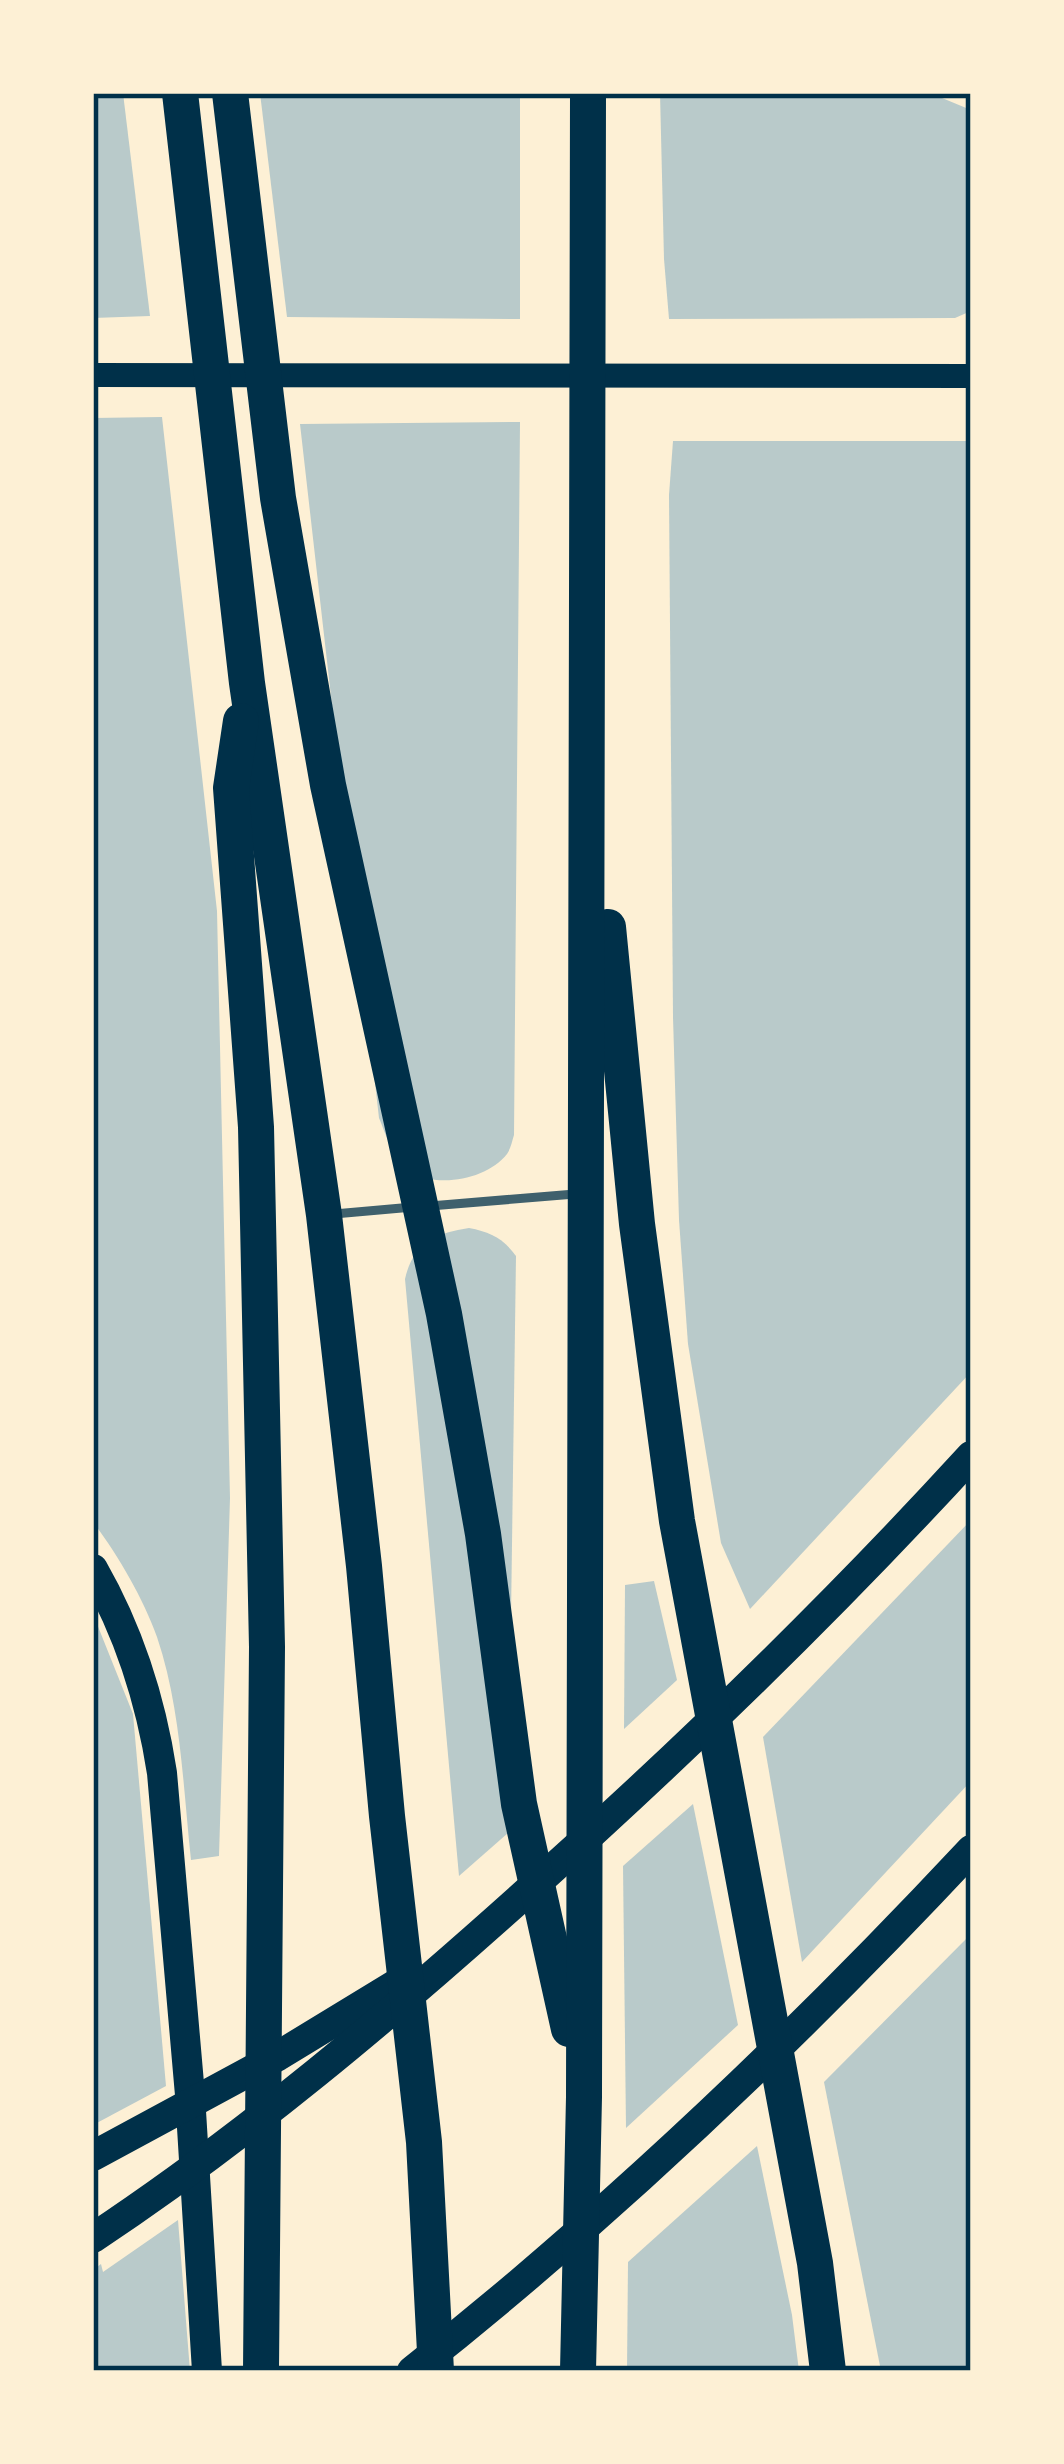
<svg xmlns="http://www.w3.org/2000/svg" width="1064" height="2464" font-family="Lora,serif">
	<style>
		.green { fill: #b9caca }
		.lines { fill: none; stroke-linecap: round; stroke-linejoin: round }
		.service { stroke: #3f606c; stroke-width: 9 }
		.secondary { stroke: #003049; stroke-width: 24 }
		.primary { stroke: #003049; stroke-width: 30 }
		.motorway { stroke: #003049; stroke-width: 36 }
		.neatline { fill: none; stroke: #003049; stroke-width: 4.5 }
	</style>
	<rect width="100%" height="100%" fill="#fdf0d5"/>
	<g class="green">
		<path d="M93,93H123L150,316L93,318Z"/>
		<path d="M260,93H520V319L287,317Z"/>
		<path d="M660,93H930L971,110V311L955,318L669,319L664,259Z"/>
		<path d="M162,417L217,911L230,1498L219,1856L191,1860C183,1787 181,1708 157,1637C143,1598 118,1555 93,1522V418Z"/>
		<path d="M520,422L514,1135C512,1141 511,1148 507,1154C487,1180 433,1190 408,1169C392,1156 387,1137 379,1118L300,424Z"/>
		<path d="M673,441H971V1372L750,1609L721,1543L688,1344L679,1220L673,1017L669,495Z"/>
		<path d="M469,1228C490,1232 503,1238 516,1256L508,1833L459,1876L405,1279C413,1243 436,1233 469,1228Z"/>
		<path d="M971,1520V1781L802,1962L763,1737Z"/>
		<path d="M654,1581L677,1680L624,1729L625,1585Z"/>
		<path d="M93,1614L133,1714L166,2086L93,2125Z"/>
		<path d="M693,1804L738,2025L626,2128L623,1866Z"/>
		<path d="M971,1934V2371H881L824,2082Z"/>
		<path d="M757,2146L792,2315L799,2371H627L628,2262Z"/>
		<path d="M178,2220L190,2371H93V2270L101,2264L103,2272Z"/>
	</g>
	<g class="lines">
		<g class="service">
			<path d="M430,1206L575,1194"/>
			<path d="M334,1214L413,1207"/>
		</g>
		<path class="secondary" d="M93,375L971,376"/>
		<g class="primary">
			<path d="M93,1569C129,1632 151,1701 162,1773L190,2095L207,2371"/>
			<path d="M93,2156L278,2056L406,1978"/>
			<path d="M93,2238C248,2135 390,2015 528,1891C682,1753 831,1609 971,1456"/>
			<path d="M412,2371C612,2213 797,2036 971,1850"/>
		</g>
		<g class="motorway">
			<path d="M180,93L247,683L324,1215L364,1566L387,1816L424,2142L436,2371"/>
			<path d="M230,93L278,498L328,785L444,1314L483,1534L519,1804L569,2029"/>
			<path d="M241,721L231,788L256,1127L267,1647L261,2371"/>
			<path d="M608,927L637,1224L677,1521L815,2263L828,2371"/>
			<path d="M578,2371L584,2097L588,93"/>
		</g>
	</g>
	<rect width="1064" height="2464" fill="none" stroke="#fdf0d5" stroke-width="192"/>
	<rect x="96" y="96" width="872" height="2272" class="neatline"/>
</svg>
